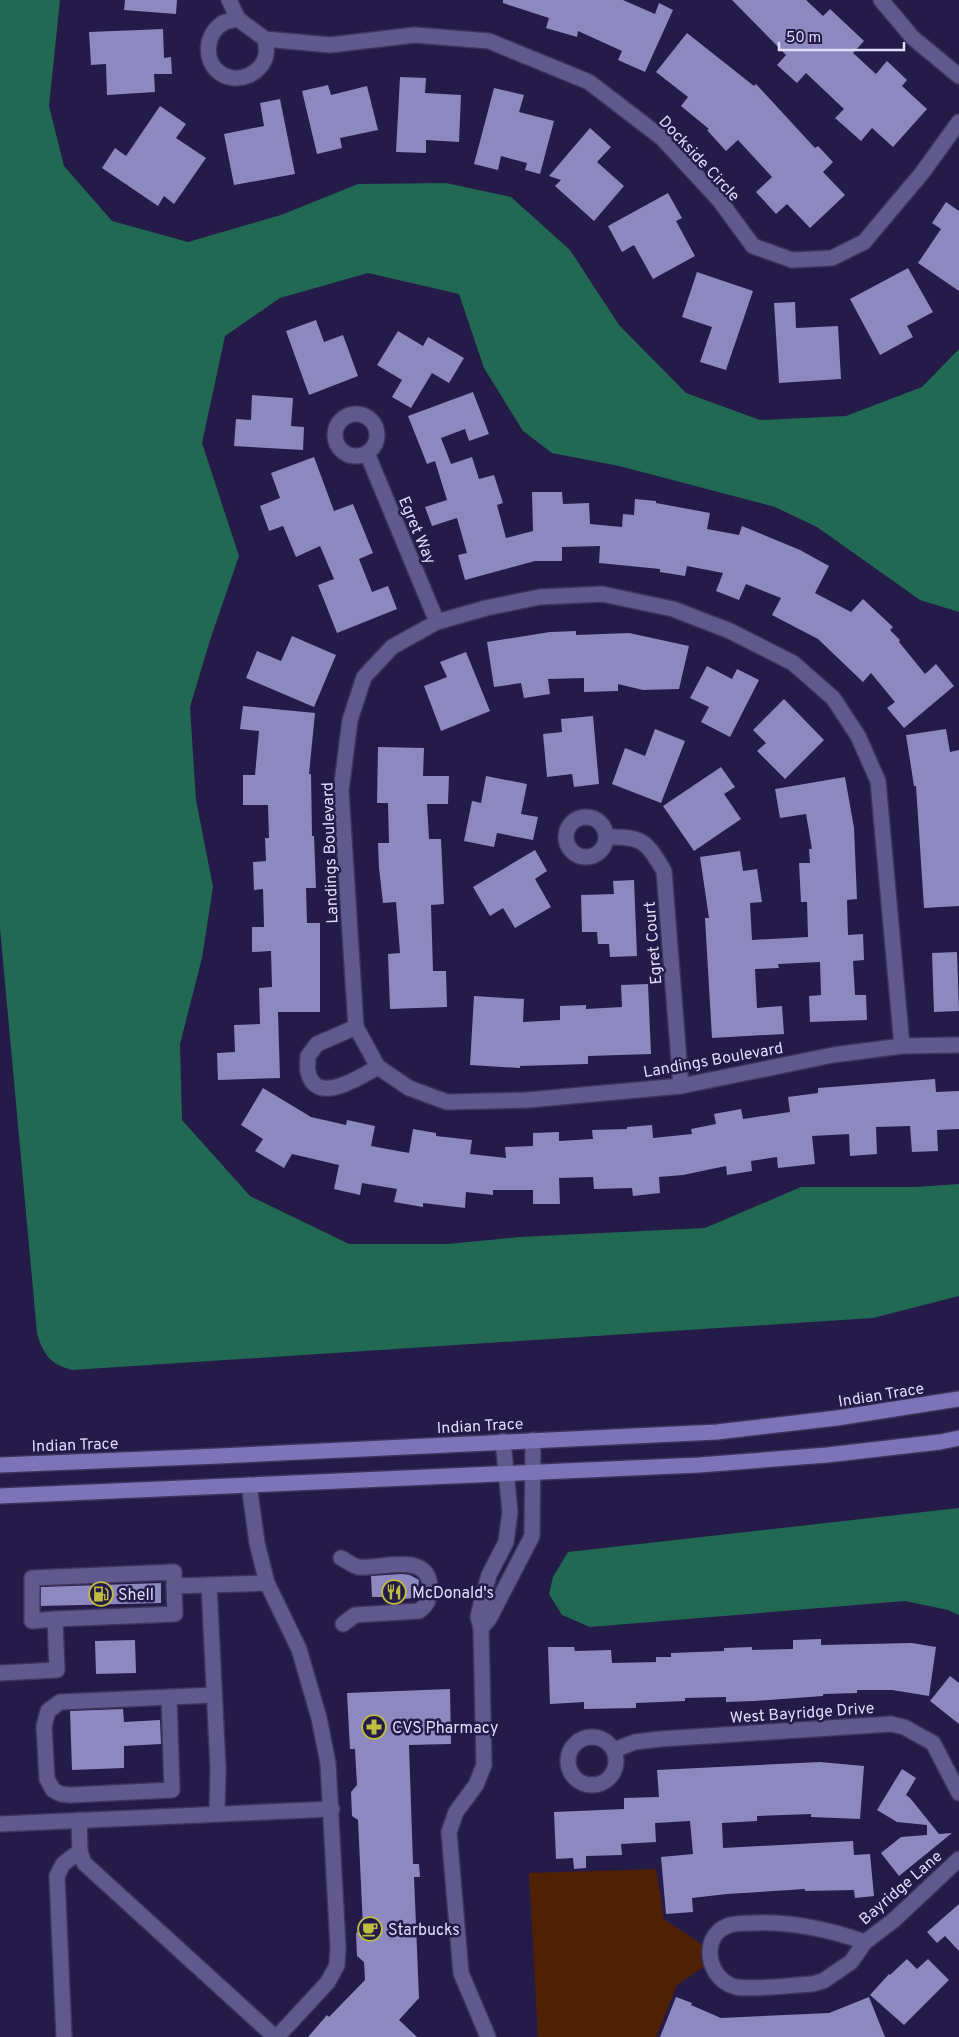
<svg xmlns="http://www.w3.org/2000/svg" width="959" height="2037" font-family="Overpass,sans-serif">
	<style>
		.green { fill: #4e2104 }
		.water { fill: #216952 }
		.building { fill: #8d88bf }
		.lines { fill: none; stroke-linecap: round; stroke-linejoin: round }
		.minor-casing { stroke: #3d335b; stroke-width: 18 }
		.major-casing { stroke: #3d335b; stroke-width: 18 }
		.minor { stroke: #5f598d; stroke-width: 15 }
		.major { stroke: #7c73b8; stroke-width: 15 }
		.labels { text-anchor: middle; stroke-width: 5; stroke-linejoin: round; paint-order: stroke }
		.street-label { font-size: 16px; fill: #dfddfb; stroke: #251b49 }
		.poi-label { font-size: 16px; fill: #dfddfb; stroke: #251b49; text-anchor: start }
	</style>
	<rect width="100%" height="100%" fill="#251b49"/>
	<path class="green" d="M656,1869L664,1919L710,1950L711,1962L677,1985L656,2037H538L529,1873Z"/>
	<g class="water">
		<path d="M0,0H60L49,106L64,166L112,221L188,242L281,215L358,184L446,183L511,197L570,250L619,325L686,393L760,420L846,416L922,387L959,349V612L920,600L817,527L775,507L619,466L552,453L523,431L484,368L459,294L368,273L280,298L225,336L202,443L239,556L210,640L190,707L196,800L213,887L202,958L180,1044L182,1120L250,1196L349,1244H448L520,1237L705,1228L801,1187H916L959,1184V1296L873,1318L72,1370C50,1364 43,1354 37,1333L0,928Z"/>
		<path d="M959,1508V1615L948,1610L905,1601L590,1627L562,1615L549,1594L553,1577L568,1552Z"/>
	</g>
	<g class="building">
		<path d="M125,0H177L176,14L124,10Z"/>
		<path d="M503,0H623L655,14L659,3L673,10L645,72L618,60L622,51L578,31L577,37L546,28L549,18L503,3Z"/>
		<path d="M732,0H806L823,16L830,9L864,41L853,53L876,74L887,61L907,80L902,86L927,109L893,147L872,128L861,141L835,118L844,109L806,73L797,83L777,65L786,55Z"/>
		<path d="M163,29L164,58L171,57L172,74H154L155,92L107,95L106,64L91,65L89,32Z"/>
		<path d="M687,33L754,86L756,84L815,148L818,146L833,162L823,172L845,195L810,228L787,204L776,214L756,192L772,177L738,140L726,151L707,130L709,129L681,106L688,97L656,72Z"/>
		<path d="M400,77L426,78L425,93L461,95L459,142L426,140V153L396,152Z"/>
		<path d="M328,85L331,95L367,86L378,130L340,138L342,148L317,154L302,91Z"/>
		<path d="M494,88L524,95L519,112L554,121L540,174L525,170L527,163L501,156L498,170L474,164Z"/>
		<path d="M280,99L295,174L234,185L224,134L264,126L260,103Z"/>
		<path d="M160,106L186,124L176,138L206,158L174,204L164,196L158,206L102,168L115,148L126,156Z"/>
		<path d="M590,128L611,147L597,162L624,186L594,221L555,186L561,180L549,176Z"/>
		<path d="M668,193L682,218L676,221L695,256L653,279L634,245L622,252L608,226Z"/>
		<path d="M946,202L959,211V291L918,263L941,229L932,223Z"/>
		<path d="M908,268L933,312L907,326L913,337L880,355L850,299Z"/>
		<path d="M697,272L753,291L726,370L700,362L712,327L682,317Z"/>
		<path d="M795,302L796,328L838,326L841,379L779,383L774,303Z"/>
		<path d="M316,320L324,342L343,335L358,376L309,395L286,331Z"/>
		<path d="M398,331L423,346L428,337L464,358L449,383L432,373L411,408L392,397L402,380L377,365Z"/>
		<path d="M473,392L489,434L469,441L465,429L441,438L451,464L472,457L479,479L494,475L503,503L497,505L506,538L533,531L532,492H562L563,504L589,503L590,524L622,527L623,514L634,515L635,499L656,501V503L710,513L707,529L739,535L742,526L800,550L829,566L815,593L851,612L863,599L893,627L890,630L900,640L899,642L925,674L936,664L954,686L904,728L887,708L895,702L871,673L863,682L818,639L772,615L781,598L746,584L739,600L716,591L723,573L687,566L685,576L660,572V569L599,563L600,546L562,547V561H535L465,580L458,555L467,553L457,518L432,526L425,507L447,500L435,461L427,464L408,416Z"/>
		<path d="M252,395L293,398L291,426L304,427L303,450L234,446L236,419L251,420Z"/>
		<path d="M314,457L334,511L353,504L373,553L359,559L372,592L388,586L397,609L337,633L318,585L334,579L320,546L296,557L283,526L269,531L260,506L280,498L271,473Z"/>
		<path d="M576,631V635L629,633L689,646L679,689L643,690L618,684V691L584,692V678L548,679L550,694L524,698L521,683L494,687L487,642L550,632Z"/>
		<path d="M292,636L336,655L314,707L246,678L257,651L281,661Z"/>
		<path d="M466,652L490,711L441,731L424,686L447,677L440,662Z"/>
		<path d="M707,666L732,679L737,669L759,680L730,737L701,722L709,707L690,698Z"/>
		<path d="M784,699L824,740L785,779L757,751L766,743L753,730Z"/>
		<path d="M243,706L315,713L309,774H311L312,836H314L316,888H306L307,923H320V1012H278L280,1078L218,1080L217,1053L235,1052L234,1025L260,1024L259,988L272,987L271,951L252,952V927H264L263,889L254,890L253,862L266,861L265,838H269L268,805H243V775H255L259,731L240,729Z"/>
		<path d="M593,716L599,784L574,787L572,774L547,777L543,734L562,732L561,719Z"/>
		<path d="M655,729L685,741L661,803L612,784L625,748L645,756Z"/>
		<path d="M946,729L950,752L959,750V906L924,908L916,786H914L906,735Z"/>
		<path d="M378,747L424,748L423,776H449L448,804H427L429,839H441L444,904L431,905L433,971H446L447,1007L390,1009L388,954L400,953L396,902L383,903L379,868L378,843H389L388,803H377Z"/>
		<path d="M721,767L735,787L724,794L741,819L694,851L663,806Z"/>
		<path d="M486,776L527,784L521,814L538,817L533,840L497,833L494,847L464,841L472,801L481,803Z"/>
		<path d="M845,777L854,828L857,899L847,900L848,935L863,934L864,960L853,961L855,995H866L867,1020L810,1022L809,996L821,995L820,962L778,964L779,968L755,969L757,1008L782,1006L784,1034L712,1038L705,918H709L700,857L740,851L743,871L757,869L762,902L750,903L752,940L808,937L807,902H801L799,863H810L809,849H812L806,814L780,818L775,789Z"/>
		<path d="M535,850L547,871L535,879L551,907L515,928L503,908L490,916L473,887Z"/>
		<path d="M634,880L637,956L610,957L609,944H598L597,932H582L581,895L614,894L613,881Z"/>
		<path d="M957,952L959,1011L934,1012L932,953Z"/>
		<path d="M648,984L651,1054L588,1056V1064L520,1066V1068L470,1065L474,996L524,999L523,1022L560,1020V1006L586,1005V1009L622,1007L621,985Z"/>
		<path d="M935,1079L936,1092L959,1091V1129L937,1130L938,1151L912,1152L910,1126L876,1127L877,1154L850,1156L849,1134L812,1136L815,1164L778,1168L777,1157L751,1161L752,1171L727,1175L726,1166L683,1175L659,1177L660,1193L633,1196L632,1188L594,1189L593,1177L559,1178L560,1204H533V1190H493V1195L466,1192L465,1208L423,1203V1207L394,1202L397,1189L362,1183L360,1195L334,1189L339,1165L292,1154L284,1168L255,1151L263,1139L241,1125L263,1088L311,1117L346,1125L347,1120L375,1126L371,1146L409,1153L413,1129L436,1133V1136L472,1140L470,1154L506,1158L505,1147L533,1146V1133L559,1132V1141L593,1139L592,1130L627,1129V1127L652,1125L653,1138L692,1134L691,1129L716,1124L714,1114L741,1109L743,1119L790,1112L788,1097L818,1093V1088Z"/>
		<path d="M402,1574L410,1575L419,1580L417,1598L385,1600V1597H372L371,1576Z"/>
		<path d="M161,1583V1603L41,1606V1587Z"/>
		<path d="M821,1639V1645L912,1643L936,1647L929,1696L892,1690H857V1693L823,1694V1696L754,1701L726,1702V1697L685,1698V1701L636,1703V1708L584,1709V1702L550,1704L548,1647H574L575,1651L611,1650L612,1663L656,1662V1657H671V1653L724,1651V1648L752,1647V1650L793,1649V1640Z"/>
		<path d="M135,1640L136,1673L96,1674L95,1641Z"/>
		<path d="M950,1676L959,1683V1724L930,1701Z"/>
		<path d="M450,1689L451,1744L409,1745L413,1864H419L420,1877H414L419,1998L399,2020L417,2037H308L327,2015L329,2017L365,1980L364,1962L357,1956L356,1933L363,1928L358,1820L352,1816L351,1792L357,1785L355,1749H350L347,1693Z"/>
		<path d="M123,1709L124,1722L160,1720L161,1744L124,1746V1768L72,1770L70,1711Z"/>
		<path d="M820,1762L864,1766L860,1819L811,1817V1814L757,1816V1821L722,1823L723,1848L853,1841L854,1855L870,1854L874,1896L855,1898L854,1890L805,1891V1889L727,1894L692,1898L693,1912L666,1914L661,1857L693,1854L690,1821L655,1823L656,1842L621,1844L622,1855L586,1856V1868L574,1869L573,1858L556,1859L554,1812L624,1809V1798L659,1797L657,1770Z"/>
		<path d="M902,1769L916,1778L906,1795L910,1798L939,1834L952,1833L899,1876L881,1853L901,1837L927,1835V1825L897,1822L877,1810Z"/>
		<path d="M959,1904V1951L945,1936L937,1943L927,1932Z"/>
		<path d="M907,1959L917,1969L928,1959L949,1980L904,2025L870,1995L889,1974L890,1975Z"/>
		<path d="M676,1997L692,2003L691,2005L721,2018L829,2013L869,1997L885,2037H660Z"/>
	</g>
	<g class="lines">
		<g class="minor-casing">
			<g id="minor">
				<path d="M229,0L238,19L265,39L330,45L415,35L489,41L589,82L662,138L720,201L753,246L792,260L832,258L864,242L922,173L959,122"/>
				<path d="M881,0L913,38L959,76"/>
				<path d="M238,19C233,20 227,21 223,23C205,34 203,61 220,73C237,85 262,74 266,55C267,50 266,44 265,39"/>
				<circle cx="356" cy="435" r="21"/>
				<path d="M367,453L437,622"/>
				<circle cx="586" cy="837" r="20"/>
				<path d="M606,837C643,836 646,841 664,871L681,1086"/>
				<path d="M356,1027L317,1044L308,1056C308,1060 307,1067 308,1072C316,1107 361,1076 378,1067"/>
				<path d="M902,1046L878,781L858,736L833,698L793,663L730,631L673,609L602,594L540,597L486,608L437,622L392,647L364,677L350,720L341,791L356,1027L378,1067L409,1088L447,1102L527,1100L681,1086L833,1055L902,1046L959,1045"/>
				<path d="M249,1485L257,1543L267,1583L299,1649L319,1718L328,1763L338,1947L337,1965L328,1982L277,2037"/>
				<path d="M341,1558C346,1560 353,1566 358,1567C381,1570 429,1550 430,1588C430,1599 427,1605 419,1611L355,1615L343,1624"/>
				<path d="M55,1619L32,1621V1578L174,1572V1586"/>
				<path d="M481,1628L489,1619L532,1536L533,1440"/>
				<path d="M0,1673L57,1670L55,1619L175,1614L174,1586L209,1585"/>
				<path d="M169,1697L172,1790L70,1795L61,1794L53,1790L47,1779L44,1726L48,1711L60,1702L214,1695"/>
				<circle cx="592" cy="1761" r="24"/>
				<path d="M614,1750L635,1742L660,1739L891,1724L904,1727L933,1743L959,1793"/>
				<path d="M217,1814L218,1768L209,1585L267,1583"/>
				<path d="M79,1820L80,1851L84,1863L275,2037"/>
				<path d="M0,1824L332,1809"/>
				<path d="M865,1942C828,1929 792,1921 753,1923C745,1923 734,1923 727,1926C717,1930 711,1939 710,1950C709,1966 719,1983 736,1987C755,1990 791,1985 812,1984L823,1981L851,1962L865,1942L894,1920L959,1859"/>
				<path d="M64,2037L57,1876L63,1864L80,1851"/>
				<path d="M488,2037L461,1973L449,1832L456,1812L476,1785L484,1765L481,1628L478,1617L481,1604L489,1575L506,1542L510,1512L503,1441"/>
			</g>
		</g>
		<g class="major-casing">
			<g id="major">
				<path d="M0,1465L219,1456L717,1432L837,1418L959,1399"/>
				<path d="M0,1496L699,1465L827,1455L940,1442L959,1438"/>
			</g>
		</g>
		<use href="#minor" class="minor"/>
		<use href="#major" class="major"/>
	</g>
	<defs>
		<g id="restaurant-ring" transform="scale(1.25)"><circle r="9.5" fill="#251b49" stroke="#bfbe41" stroke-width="1.5"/><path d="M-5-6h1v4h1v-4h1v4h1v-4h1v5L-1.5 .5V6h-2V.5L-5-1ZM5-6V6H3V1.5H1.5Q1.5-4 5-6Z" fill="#bfbe41"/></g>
		<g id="fuel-ring" transform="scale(1.25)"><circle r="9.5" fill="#251b49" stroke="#bfbe41" stroke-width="1.5"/><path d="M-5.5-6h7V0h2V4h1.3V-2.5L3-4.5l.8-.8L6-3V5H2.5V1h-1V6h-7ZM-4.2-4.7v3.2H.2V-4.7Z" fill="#bfbe41"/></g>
		<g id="pharmacy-ring" transform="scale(1.25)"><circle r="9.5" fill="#251b49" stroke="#bfbe41" stroke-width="1.5"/><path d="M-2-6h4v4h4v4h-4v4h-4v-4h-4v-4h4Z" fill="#bfbe41"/></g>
		<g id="cafe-ring" transform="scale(1.25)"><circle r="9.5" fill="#251b49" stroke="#bfbe41" stroke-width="1.5"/><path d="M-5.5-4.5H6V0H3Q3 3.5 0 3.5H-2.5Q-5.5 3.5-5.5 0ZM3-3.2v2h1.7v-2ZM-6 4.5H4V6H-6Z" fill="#bfbe41"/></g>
	</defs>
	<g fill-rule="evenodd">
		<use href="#restaurant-ring" x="394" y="1592"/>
		<use href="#fuel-ring" x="101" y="1594"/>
		<use href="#pharmacy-ring" x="374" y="1727"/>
		<use href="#cafe-ring" x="370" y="1929"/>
	</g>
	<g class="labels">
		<g class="street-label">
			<text transform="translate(700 158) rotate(47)" y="6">Dockside Circle</text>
			<text transform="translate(418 530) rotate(67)" y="6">Egret Way</text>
			<text transform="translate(329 853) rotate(-92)" y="6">Landings Boulevard</text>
			<text transform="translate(652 943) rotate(-95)" y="6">Egret Court</text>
			<text transform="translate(713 1059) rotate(-10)" y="6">Landings Boulevard</text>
			<text transform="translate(881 1394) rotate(-9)" y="6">Indian Trace</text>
			<text transform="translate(480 1425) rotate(-3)" y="6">Indian Trace</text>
			<text transform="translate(75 1444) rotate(-2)" y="6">Indian Trace</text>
			<text transform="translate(802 1712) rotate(-4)" y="6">West Bayridge Drive</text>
			<text transform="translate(900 1887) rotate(-41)" y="6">Bayridge Lane</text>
		</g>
		<g class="poi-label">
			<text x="412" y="1598">McDonald's</text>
			<text x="118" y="1600">Shell</text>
			<text x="392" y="1733">CVS Pharmacy</text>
			<text x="388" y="1935">Starbucks</text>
		</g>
	</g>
	<path d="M779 42v8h125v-8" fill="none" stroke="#dfddfb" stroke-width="2.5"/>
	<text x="786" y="42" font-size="15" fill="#dfddfb" stroke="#251b49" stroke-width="4" paint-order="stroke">50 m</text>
</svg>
